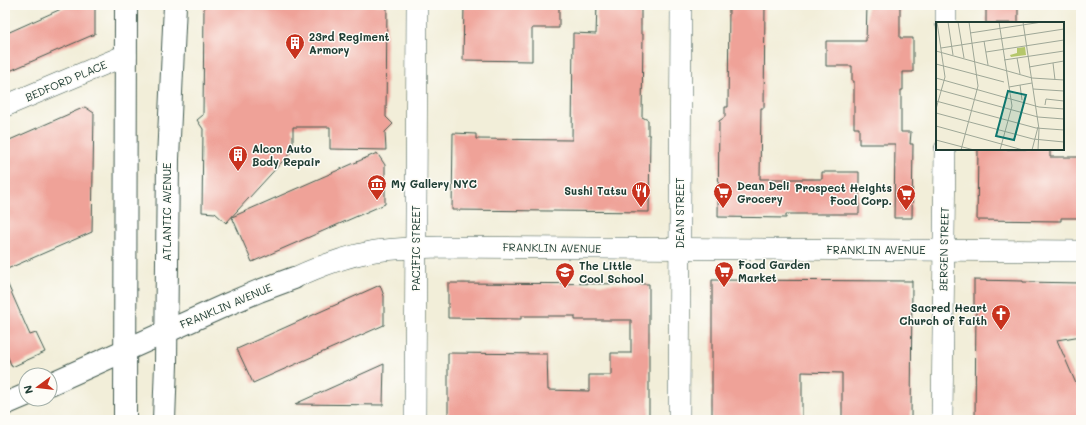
<svg xmlns="http://www.w3.org/2000/svg" width="1086" height="425" font-family="Mali,sans-serif">
	<style>
		.building { fill: #efa298 }
		.lines { fill: none; stroke-linecap: round; stroke-linejoin: round }
		.minor-casing { stroke: #3f584d; stroke-width: 22 }
		.tertiary-casing { stroke: #3f584d; stroke-width: 24 }
		.primary-casing { stroke: #3f584d; stroke-width: 24 }
		.minor { stroke: #fff; stroke-width: 21 }
		.tertiary { stroke: #fff; stroke-width: 22 }
		.primary { stroke: #fff; stroke-width: 22 }
		.labels { text-anchor: middle; stroke-width: 3; stroke-linejoin: round; paint-order: stroke }
		.poi-label { font-size: 11px; font-weight: bold; fill: #1f3d34; stroke: #fdfcf7; text-anchor: start }
		.street-label { font-size: 11px; fill: #1f3d34; stroke: #fdfcf7 }
		.inset-road { fill: none; stroke: #9ea797; stroke-width: 1 }
		.view { fill: #0f766e; fill-opacity: 0.15; stroke: #0f766e; stroke-width: 2 }
		.inset-edge { fill: none; stroke: #1f3d34; stroke-width: 2 }
	</style>
	<rect width="100%" height="100%" fill="#fdfcf7"/>
	<filter id="ink" filterUnits="userSpaceOnUse"><feTurbulence type="fractalNoise" baseFrequency=".025" numOctaves="2"/><feDisplacementMap in="SourceGraphic" scale="8" xChannelSelector="R" yChannelSelector="G"/><feConvolveMatrix kernelMatrix="1 2 1 2 8 2 1 2 1" color-interpolation-filters="sRGB"/></filter>
	<filter id="wash" filterUnits="userSpaceOnUse"><feTurbulence type="fractalNoise" baseFrequency=".012" numOctaves="4" result="noise"/><feDisplacementMap in="SourceGraphic" scale="16" xChannelSelector="R" yChannelSelector="G"/><feGaussianBlur stdDeviation="0.9" result="paint"/><feColorMatrix in="noise" values="0 0 0 0 0 0 0 0 0 0 0 0 0 0 0 0 0 1.4 0 .05"/><feComposite in="paint" operator="in"/></filter>
	<g filter="url(#wash)">
		<rect width="100%" height="100%" fill="#f2eed9"/>
		<g id="blocks">
			<g class="building">
				<path d="M70,5H95V34L5,73V34Z"/>
				<path d="M204,5H387L386,117L393,124L385,132L386,150L330,149V127H293V150L226,223L215,213L202,212L203,129L197,120L203,115Z"/>
				<path d="M464,5H559V28H532V61L463,60Z"/>
				<path d="M597,5H641V34H643L642,117L648,120V135H650L649,212L452,210L453,133L476,134V139L572,140L573,33L596,34Z"/>
				<path d="M729,5H765L764,108H761L760,179H822V172H859V214H786V218L718,217L719,121L725,117V107H728Z"/>
				<path d="M867,5H900V38H913V72H903V90H901V132H911L910,144H913L912,218H894L895,144H859V128H854V81H852V66H826V41H866Z"/>
				<rect x="986" y="5" width="32" height="18"/>
				<path d="M85,107L94,113L92,232L5,270V142Z"/>
				<path d="M978,149H1050V157H1081V218H1061V221L977,220Z"/>
				<path d="M377,153L385,165V204L252,262L232,217Z"/>
				<path d="M5,278L30,335L36,333L45,352L12,367L5,350Z"/>
				<path d="M712,280L912,281L911,420H842V373L802,372V420H712Z"/>
				<path d="M974,280L1023,281V282L1081,283V336L1057,340L1081,395V420H975L976,307H974Z"/>
				<path d="M448,283L649,284V420H448V353L547,354L548,390L589,391V375H611V353H631V320H575V316H521V319L448,318Z"/>
				<path d="M380,285L384,296V325L253,383L237,349Z"/>
				<path d="M384,364L383,405L295,404Z"/>
			</g>
		</g>
	</g>
	<g filter="url(#ink)">
		<use href="#blocks" fill-opacity="0" stroke="#3f584d" stroke-width="1"/>
		<g class="lines">
			<g class="minor-casing">
				<g id="minor">
					<path d="M946,23V5"/>
					<path d="M5,106L126,55"/>
					<path d="M294,278C318,267 343,257 370,252C392,248 415,248 438,247L1081,251"/>
					<path d="M415,420L417,5"/>
					<path d="M679,420L681,5"/>
					<path d="M942,420L945,149"/>
				</g>
			</g>
			<g class="tertiary-casing">
				<g id="tertiary">
					<path d="M50,384L226,305L259,291L294,278"/>
					<path d="M5,404L26,395"/>
				</g>
			</g>
			<g class="primary-casing">
				<g id="primary">
					<path d="M125,420L126,5"/>
					<path d="M164,420L166,364L168,159L175,5"/>
				</g>
			</g>
			<use href="#minor" class="minor"/>
			<use href="#tertiary" class="tertiary"/>
			<use href="#primary" class="primary"/>
		</g>
	</g>
	<defs>
		<g id="building-pin" transform="scale(1)"><path d="M0 17L-7.5 6A9.5 9.5 0 1 1 7.5 6Z" fill="#c8321e" stroke="#fdfcf7"/><path d="M-4-6H4V6H1V3H-1V6H-4ZM-2.5-4.3h1.7v1.8h-1.7ZM.8-4.3h1.7v1.8H.8ZM-2.5-1h1.7V.8h-1.7ZM.8-1h1.7V.8H.8Z" fill="#fff"/></g>
		<g id="museum-pin" transform="scale(1)"><path d="M0 17L-7.5 6A9.5 9.5 0 1 1 7.5 6Z" fill="#c8321e" stroke="#fdfcf7"/><path d="M0-6L6-3V-2H-6V-3ZM-5-1h2V3h-2ZM-1-1h2V3h-2ZM3-1h2V3H3ZM-6 4H6V6H-6Z" fill="#fff"/></g>
		<g id="restaurant-pin" transform="scale(1)"><path d="M0 17L-7.5 6A9.5 9.5 0 1 1 7.5 6Z" fill="#c8321e" stroke="#fdfcf7"/><path d="M-5-6h1v4h1v-4h1v4h1v-4h1v5L-1.5 .5V6h-2V.5L-5-1ZM5-6V6H3V1.5H1.5Q1.5-4 5-6Z" fill="#fff"/></g>
		<g id="supermarket-pin" transform="scale(1)"><path d="M0 17L-7.5 6A9.5 9.5 0 1 1 7.5 6Z" fill="#c8321e" stroke="#fdfcf7"/><path d="M-6-5.5h2.5l.6 2H6L4.5 2H-2.5L-4.4-4H-6ZM-1.5 3.2a1.3 1.3 0 1 0 .1 0ZM3 3.2a1.3 1.3 0 1 0 .1 0Z" fill="#fff"/></g>
		<g id="school-pin" transform="scale(1)"><path d="M0 17L-7.5 6A9.5 9.5 0 1 1 7.5 6Z" fill="#c8321e" stroke="#fdfcf7"/><path d="M0-5L7-2L0 1L-7-2ZM-4 1L0 2.5L4 1V4Q0 6-4 4Z" fill="#fff"/></g>
		<g id="church-pin" transform="scale(1)"><path d="M0 17L-7.5 6A9.5 9.5 0 1 1 7.5 6Z" fill="#c8321e" stroke="#fdfcf7"/><path d="M-1.2-6h2.4v3.5h3.3v2.4h-3.3V6h-2.4V-.1h-3.3v-2.4h3.3Z" fill="#fff"/></g>
	</defs>
	<g fill-rule="evenodd">
		<use href="#building-pin" x="295" y="43"/>
		<use href="#building-pin" x="238" y="155"/>
		<use href="#museum-pin" x="377" y="184"/>
		<use href="#restaurant-pin" x="641" y="191"/>
		<use href="#supermarket-pin" x="723" y="192"/>
		<use href="#supermarket-pin" x="906" y="194"/>
		<use href="#supermarket-pin" x="724" y="271"/>
		<use href="#school-pin" x="565" y="272"/>
		<use href="#church-pin" x="1001" y="314"/>
	</g>
	<g class="labels">
		<g class="poi-label">
			<text x="309" y="41">23rd Regiment<tspan x="309" dy="13">Armory</tspan></text>
			<text x="252" y="153">Alcon Auto<tspan x="252" dy="13">Body Repair</tspan></text>
			<text x="391" y="188">My Gallery NYC</text>
			<text x="737" y="190">Dean Deli<tspan x="737" dy="13">Grocery</tspan></text>
			<text x="892" y="192" text-anchor="end">Prospect Heights<tspan x="892" dy="13">Food Corp.</tspan></text>
			<text x="627" y="195" text-anchor="end">Sushi Tatsu</text>
			<text x="738" y="269">Food Garden<tspan x="738" dy="13">Market</tspan></text>
			<text x="579" y="270">The Little<tspan x="579" dy="13">Cool School</tspan></text>
			<text x="987" y="312" text-anchor="end">Sacred Heart<tspan x="987" dy="13">Church of Faith</tspan></text>
		</g>
		<g class="street-label">
			<text transform="translate(66 81) rotate(-23)" y="4">BEDFORD PLACE</text>
			<text transform="translate(167 212) rotate(-90)" y="4">ATLANTIC AVENUE</text>
			<text transform="translate(680 213) rotate(-90)" y="4">DEAN STREET</text>
			<text transform="translate(416 248) rotate(-90)" y="4">PACIFIC STREET</text>
			<text transform="translate(552 248) rotate(1)" y="4">FRANKLIN AVENUE</text>
			<text transform="translate(944 249) rotate(-89)" y="4">BERGEN STREET</text>
			<text x="876" y="254">FRANKLIN AVENUE</text>
			<text transform="translate(226 306) rotate(-23)" y="4">FRANKLIN AVENUE</text>
		</g>
	</g>
	<g transform="translate(936 22)">
		<rect width="128" height="128" fill="#f2eed9"/>
		<path d="M89,25L90,33L75,35L74,33L81,31V26Z" fill="#b5c76b"/>
		<path class="inset-road" d="M12,0L17,33M22,0L28,36M63,0L76,84L64,128M87,0L103,107L102,128M34,11L106,0M48,19L52,43M5,26L128,7M0,29L68,48M50,30L128,18M81,36L84,52M68,38L128,29M117,41L119,58M0,42L68,60M93,45L128,39M68,48L96,56L128,58M0,56L103,85L128,87M84,63L86,78M73,65L96,61M0,67L102,95L128,97M97,67L128,69M0,79L100,106L128,108M109,83L110,77L128,79M0,87L9,55L1,0M0,91L97,117L128,120M0,104L87,128M0,118L38,128M25,128L42,64L33,0M96,128L102,105"/>
		<path class="view" d="M72,69L90,73L78,118L60,114Z"/>
		<rect width="128" height="128" class="inset-edge"/>
	</g>
	<rect width="1086" height="425" fill="none" stroke="#fdfcf7" stroke-width="20"/>
	<g transform="translate(38 387) rotate(255)"><circle r="19" fill="#fdfcf7" stroke="#a4b0a9"/>
	<path d="M0-3L7 15L0 10L-7 15Z" fill="#c8321e"/>
	<text y="-6" font-size="11" font-weight="bold" text-anchor="middle" fill="#1f3d34">N</text>
	</g>
</svg>
